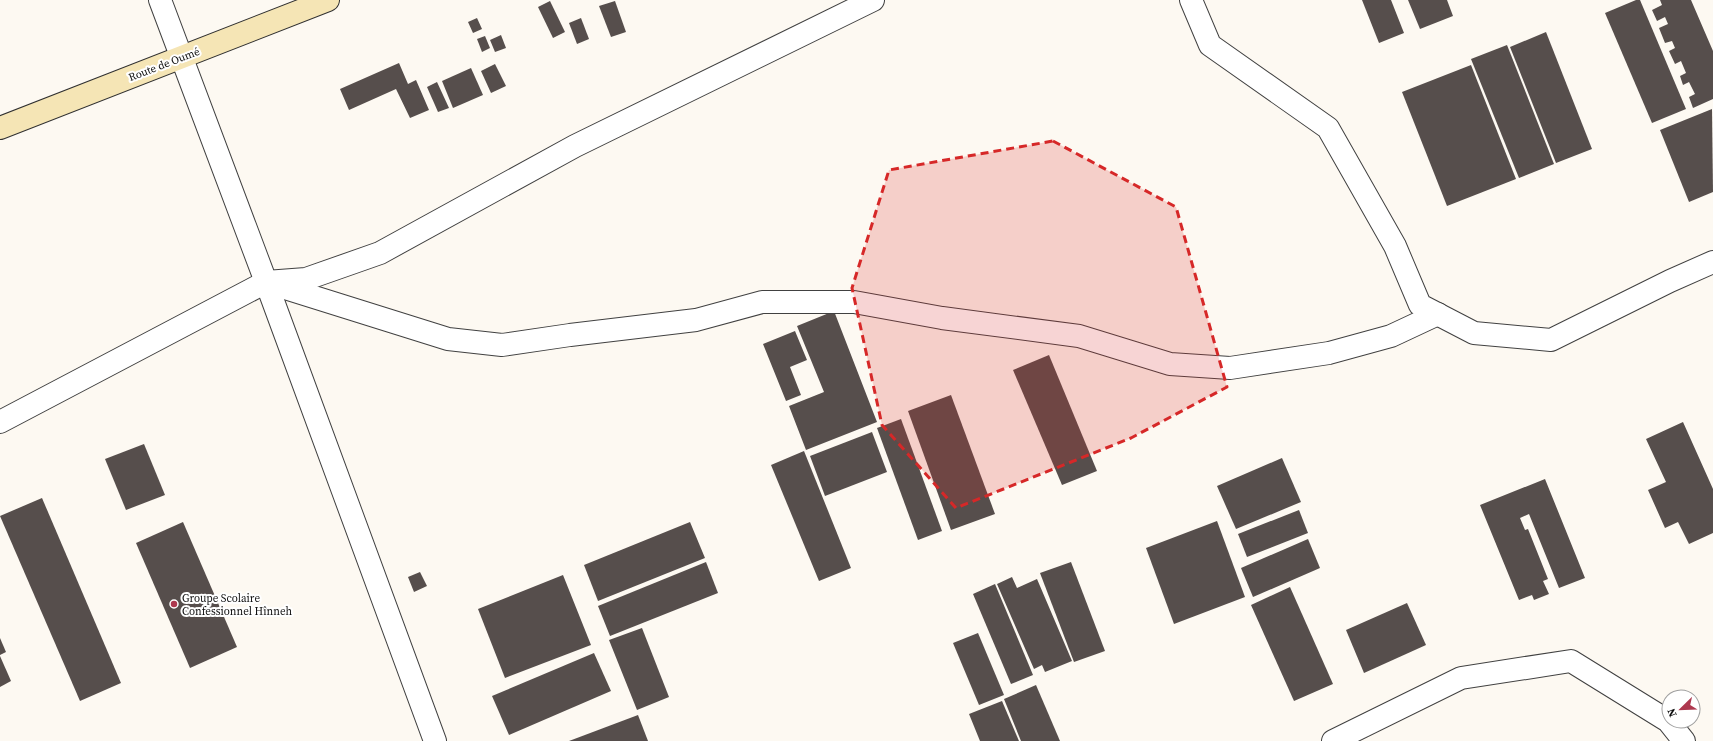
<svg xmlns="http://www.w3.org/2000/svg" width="1713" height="741" font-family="'Source Serif 4',serif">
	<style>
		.building { fill: #564e4c }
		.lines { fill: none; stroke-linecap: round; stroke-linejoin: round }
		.street-casing { stroke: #414141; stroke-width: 24 }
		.secondary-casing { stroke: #303030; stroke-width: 24 }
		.street { stroke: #fff; stroke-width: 22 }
		.secondary { stroke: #f5e5b5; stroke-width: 22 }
		.marked { fill: #d62828; fill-opacity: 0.2; stroke: #d62828; stroke-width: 3; stroke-dasharray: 8 5; stroke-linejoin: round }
		.poi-dot { fill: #ad384e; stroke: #fff; stroke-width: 1.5 }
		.labels { text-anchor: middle; stroke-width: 4; stroke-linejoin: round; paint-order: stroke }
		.street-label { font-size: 11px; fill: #0e0e0e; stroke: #fff }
		.poi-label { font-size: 11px; fill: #0e0e0e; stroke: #fff; text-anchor: start }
	</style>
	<rect width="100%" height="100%" fill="#fdf9f2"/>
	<g class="building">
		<path d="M1362,0H1391L1404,33L1379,43Z"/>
		<path d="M1408,0H1447L1453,16L1420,29Z"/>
		<path d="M1636,0H1640L1686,109L1652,123L1605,13Z"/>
		<path d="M1660,0H1691L1713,51V99L1693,108L1689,97L1695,94L1689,82L1683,85L1680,76L1686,73L1681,61L1675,64L1669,51L1675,48L1672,41L1665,43L1659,28L1668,24L1665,17L1657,21L1652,10L1662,5Z"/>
		<path d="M550,1L565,32L553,38L538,7Z"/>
		<path d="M615,1L626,32L611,37L599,6Z"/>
		<path d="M477,18L482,29L473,33L468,22Z"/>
		<path d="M581,18L589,39L577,44L569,23Z"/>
		<path d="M1546,32L1592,149L1556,163L1510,47Z"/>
		<path d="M501,35L506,48L495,52L490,40Z"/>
		<path d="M485,36L490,48L482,52L477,39Z"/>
		<path d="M1507,45L1554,164L1519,178L1471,59Z"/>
		<path d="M399,63L408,84L416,80L429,110L410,118L396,89L349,110L340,89Z"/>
		<path d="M495,64L506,86L491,93L481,71Z"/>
		<path d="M1471,65L1516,179L1447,206L1402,92Z"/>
		<path d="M471,68L483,95L453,108L442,81Z"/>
		<path d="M437,82L449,108L438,112L427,87Z"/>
		<path d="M1712,109L1713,192L1689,202L1660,130Z"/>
		<path d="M834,311L877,422L806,450L789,406L824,392L797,326Z"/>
		<path d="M795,331L807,360L790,367L801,395L786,401L763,344Z"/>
		<path d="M1049,355L1097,471L1062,485L1013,370Z"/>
		<path d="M951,395L995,514L951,530L908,411Z"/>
		<path d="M901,419L942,531L918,540L877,428Z"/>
		<path d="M1683,422L1713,489V533L1689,544L1678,522L1665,528L1648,490L1666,482L1646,439Z"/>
		<path d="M872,432L887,472L825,496L810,456Z"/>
		<path d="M144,444L165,495L126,510L105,459Z"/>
		<path d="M804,451L851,568L819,581L771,465Z"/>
		<path d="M1282,458L1301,502L1236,529L1217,486Z"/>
		<path d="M1545,479L1585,578L1559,588L1529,514L1520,518L1525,530L1528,529L1548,579L1543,581L1549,594L1534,600L1532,595L1519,600L1480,505Z"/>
		<path d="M42,498L121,683L80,701L0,516Z"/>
		<path d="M1299,510L1308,533L1247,557L1238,534Z"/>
		<path d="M1217,521L1245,597L1174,624L1146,548Z"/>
		<path d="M183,522L237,647L190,668L136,543Z"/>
		<path d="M690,522L705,558L598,601L584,565Z"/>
		<path d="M1308,539L1320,568L1253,597L1241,568Z"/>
		<path d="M706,562L718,593L610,636L598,606Z"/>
		<path d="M1071,562L1105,651L1074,662L1040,573Z"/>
		<path d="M420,572L427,586L414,592L408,577Z"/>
		<path d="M563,575L591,645L505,678L478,609Z"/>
		<path d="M1012,577L1017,588L1037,579L1072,661L1045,672L1042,665L1034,669L997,584Z"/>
		<path d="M995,584L1033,675L1011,684L973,594Z"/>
		<path d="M1290,587L1333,684L1294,701L1251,605Z"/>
		<path d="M1407,603L1426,645L1364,673L1346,630Z"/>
		<path d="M642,628L669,697L637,710L609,640Z"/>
		<path d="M978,633L1004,695L979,705L953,643Z"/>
		<path d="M0,638L6,652L0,655Z"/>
		<path d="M594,653L611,691L509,735L492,696Z"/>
		<path d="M0,656L11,681L0,687Z"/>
		<path d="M1036,685L1060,741H1021L1004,699Z"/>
		<path d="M1002,701L1019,741H980L969,714Z"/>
		<path d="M638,715L648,741H569Z"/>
	</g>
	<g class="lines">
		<g class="street-casing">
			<g id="street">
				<path d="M160,0L266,282L435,741"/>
				<path d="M1191,0L1210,45L1328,128L1395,246L1420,305L1474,333L1551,340L1670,281L1713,262"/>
				<path d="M266,282L448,339L502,345L570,335L696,320L762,302H854L942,318L1079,336L1170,364L1230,368L1329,353L1391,336L1438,314"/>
				<path d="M0,422L266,282L306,279L380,253L575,146L873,0"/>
				<path d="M1333,741L1461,678L1571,661L1668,721L1684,741"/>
			</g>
		</g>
		<g class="secondary-casing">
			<path id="secondary" d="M0,128L328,0"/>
		</g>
		<use href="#street" class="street"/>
		<use href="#secondary" class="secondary"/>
	</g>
	<path class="marked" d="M1053,141L1176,207L1227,387L1131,438L956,508L882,425L852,288L889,170Z"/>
	<circle class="poi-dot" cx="174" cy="604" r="4"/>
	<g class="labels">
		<g class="street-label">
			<text transform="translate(164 64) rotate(-21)" y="4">Route de Oumé</text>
		</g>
		<g class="poi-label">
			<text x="182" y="602">Groupe Scolaire<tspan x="182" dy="13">Confessionnel Hînneh</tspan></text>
		</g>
	</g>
	<g transform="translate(1681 709) rotate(247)"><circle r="19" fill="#ffffff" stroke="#9f9f9f"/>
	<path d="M0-3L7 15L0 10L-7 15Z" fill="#ad384e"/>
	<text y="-6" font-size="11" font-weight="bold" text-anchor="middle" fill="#0e0e0e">N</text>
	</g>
</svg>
